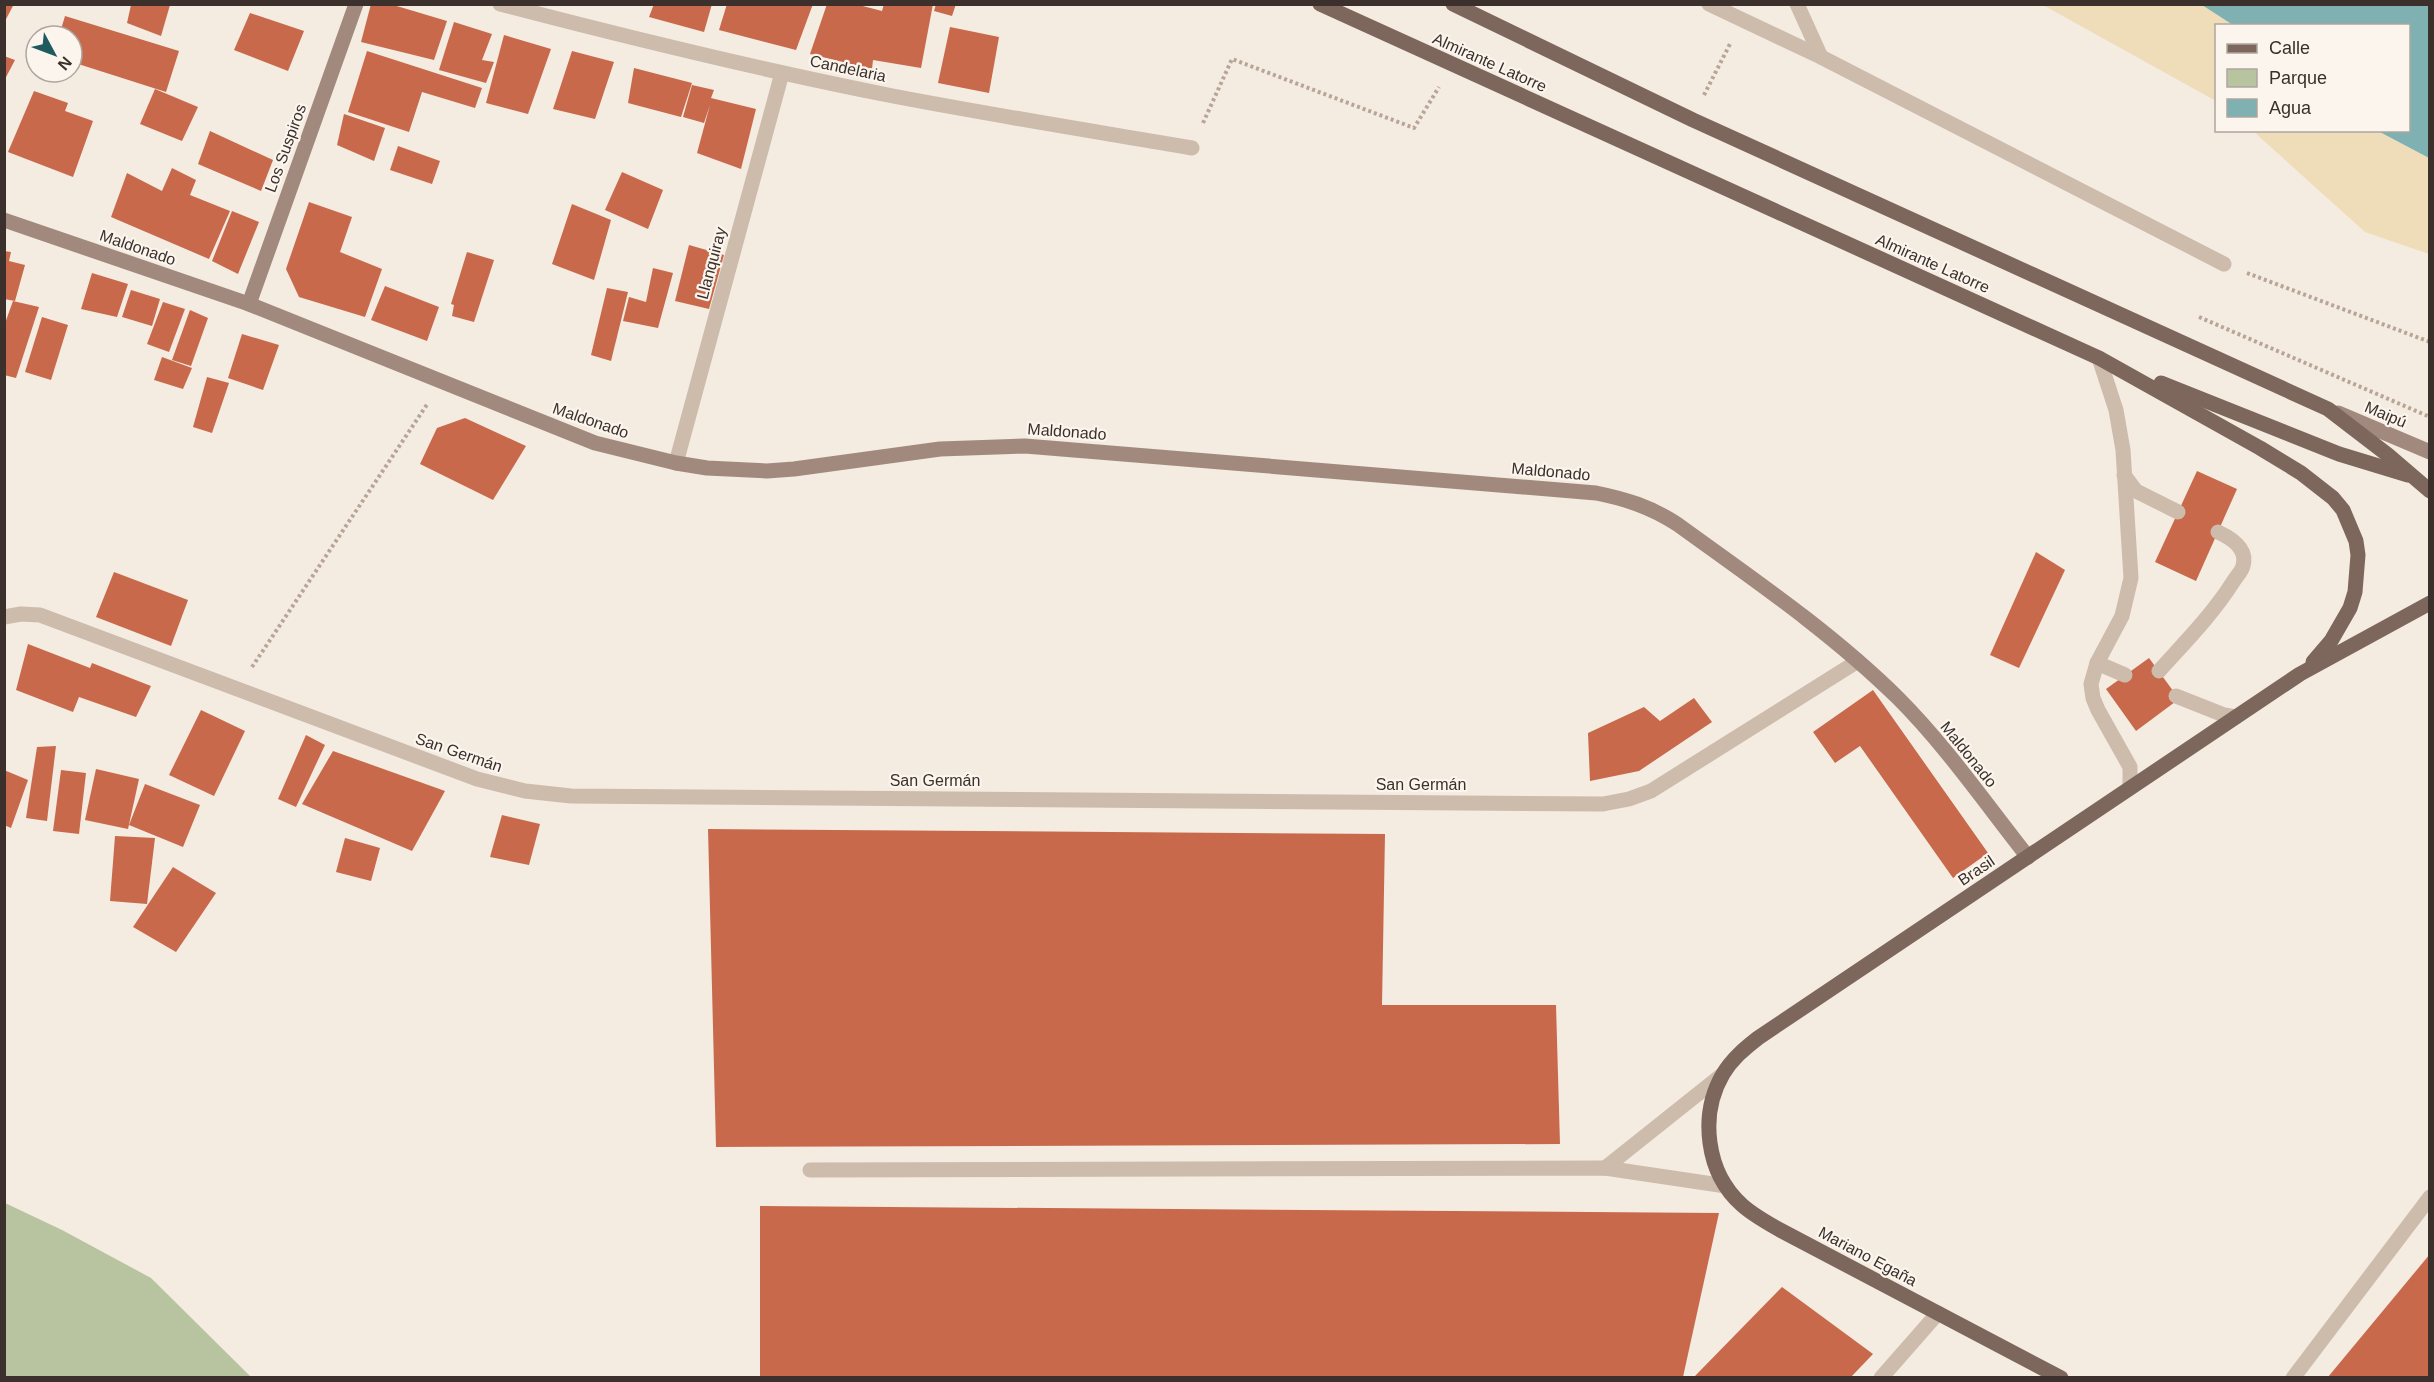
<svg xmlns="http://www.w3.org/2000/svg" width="2434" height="1382" font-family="Arial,sans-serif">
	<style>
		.green { fill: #b8c4a0 }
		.sand { fill: #efdcb8 }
		.water { fill: #7fb0b2 }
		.building { fill: #c8694b }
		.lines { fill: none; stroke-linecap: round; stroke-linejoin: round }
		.path { stroke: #b9a596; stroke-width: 4; stroke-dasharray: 3 3; stroke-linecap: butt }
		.lane { stroke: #cdbbac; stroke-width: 15 }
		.street { stroke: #cdbbac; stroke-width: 15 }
		.secondary { stroke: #a18a7d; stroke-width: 15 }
		.primary { stroke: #7d675c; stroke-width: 15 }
		.labels { text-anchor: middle; stroke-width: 4.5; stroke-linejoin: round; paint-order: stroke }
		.street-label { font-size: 16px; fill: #3b302b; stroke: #fbf5ee }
	</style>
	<rect width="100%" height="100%" fill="#f4ebe1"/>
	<path class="green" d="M5,1203L62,1230L151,1278L251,1377H5Z"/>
	<g class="sand">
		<path d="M2043,5H2202L2233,25L2216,26V101Z"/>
		<path d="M2253,131H2378L2429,158V254L2365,232Z"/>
	</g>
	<path class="water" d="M2202,5H2429V158L2378,131L2408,130V26L2233,25Z"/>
	<g class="building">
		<path d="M4,4H14L4,23Z"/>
		<path d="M371,4H390L447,21L434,60L361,42Z"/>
		<path d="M654,4H712L704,32L649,17Z"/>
		<path d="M727,4H813L796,50L719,30Z"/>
		<path d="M827,4H855L882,11L884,4H933L921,68L873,60L872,69L810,54Z"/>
		<path d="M936,4H956L952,16L934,11Z"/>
		<path d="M131,5H170L161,36L127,23Z"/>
		<path d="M250,13L304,31L288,71L234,50Z"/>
		<path d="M65,16L179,51L166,92L72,62V36H59Z"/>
		<path d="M454,22L492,34L482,60L494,62L486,83L439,70Z"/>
		<path d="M950,27L999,37L989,93L938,83Z"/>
		<path d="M504,35L551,49L528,114L486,103Z"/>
		<path d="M367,51L482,88L475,108L422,92L409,132L348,112Z"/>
		<path d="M572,51L614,62L595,119L553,109Z"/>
		<path d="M4,56L15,60L4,81Z"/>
		<path d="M634,68L692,83L681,117L628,103Z"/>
		<path d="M692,85L714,90L711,98L756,109L741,169L697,153L710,105L704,123L683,117Z"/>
		<path d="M155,89L198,107L182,141L140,124Z"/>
		<path d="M34,91L68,103L65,111L93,121L73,177L8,152Z"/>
		<path d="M344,114L385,128L374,161L337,145Z"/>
		<path d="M210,131L273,160L261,191L198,164Z"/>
		<path d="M398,146L440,161L432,184L390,170Z"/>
		<path d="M172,168L196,180L190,195L230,211L209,259L111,217L127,173L162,191Z"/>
		<path d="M622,172L663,190L648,229L605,210Z"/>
		<path d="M309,202L352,217L340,252L382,269L365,317L299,297L286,269Z"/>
		<path d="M572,204L611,220L594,280L552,264Z"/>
		<path d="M232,211L259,222L238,274L212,261Z"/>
		<path d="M689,245L724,255L709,309L675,301Z"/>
		<path d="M4,251L11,252L9,261L25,265L15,301L4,299Z"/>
		<path d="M467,252L494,260L474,322L452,316L454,305L451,304Z"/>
		<path d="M653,268L673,273L658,328L623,321L629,297L646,302Z"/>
		<path d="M92,273L128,284L117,317L81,309Z"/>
		<path d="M385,286L439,307L427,341L371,320Z"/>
		<path d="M607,288L628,292L611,361L591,355Z"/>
		<path d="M131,290L160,299L152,326L122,317Z"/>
		<path d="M13,301L39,307L16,378L4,375V326Z"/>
		<path d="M163,302L185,309L169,352L147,344Z"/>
		<path d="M190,310L208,318L191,366L172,360Z"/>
		<path d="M42,317L68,325L51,380L25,372Z"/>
		<path d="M242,334L279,345L263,390L228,378Z"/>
		<path d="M162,357L192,368L183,389L154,380Z"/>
		<path d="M207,377L229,383L212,433L193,427Z"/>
		<path d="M465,418L526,446L493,500L420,464L437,428Z"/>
		<path d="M2197,471L2237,489L2196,581L2155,562Z"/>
		<path d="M2036,552L2065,570L2019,668L1990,655Z"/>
		<path d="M114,572L188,600L171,646L96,617Z"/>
		<path d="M28,644L90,668L92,663L151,686L136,717L79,697L73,712L16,690Z"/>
		<path d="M2149,658L2179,699L2136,731L2106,689Z"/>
		<path d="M1873,690L1988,853L1953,878L1860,746L1835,763L1813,732Z"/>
		<path d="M1694,698L1712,722L1639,771L1590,781L1588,733L1644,707L1660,721Z"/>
		<path d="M201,710L245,731L214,796L169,775Z"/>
		<path d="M306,735L325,745L296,807L278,799Z"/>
		<path d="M56,746L47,821L26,818L37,747Z"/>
		<path d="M333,751L445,791L412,851L302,804Z"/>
		<path d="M96,769L139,779L128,829L85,820Z"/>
		<path d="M4,770L28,780L11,828L4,825Z"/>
		<path d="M61,770L86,773L79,834L53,831Z"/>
		<path d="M145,784L200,805L183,847L129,825Z"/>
		<path d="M502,815L540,824L529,865L490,857Z"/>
		<path d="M708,829L1385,834L1382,1005H1556L1560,1144L716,1147Z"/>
		<path d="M115,836L155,838L147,904L110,901Z"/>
		<path d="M345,838L380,848L371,881L336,872Z"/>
		<path d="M173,867L216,893L176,952L133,927Z"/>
		<path d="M760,1206L1719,1213L1683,1377H760Z"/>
		<path d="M2430,1254V1377H2328Z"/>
		<path d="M1782,1287L1873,1354L1851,1377H1694Z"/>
	</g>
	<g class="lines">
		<g class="path">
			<path d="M1704,95L1731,42"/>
			<path d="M1203,123L1232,59L1414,128L1439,87"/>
			<path d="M2247,273L2430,342"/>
			<path d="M2199,317L2430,417"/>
			<path d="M252,667L428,403"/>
		</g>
		<g class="lane">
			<path d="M2099,358L2116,410L2123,450L2131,578L2122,616L2097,663L2091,684L2093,698L2098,710L2130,767V788"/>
			<path d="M2124,475L2136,491L2178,512"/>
			<path d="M2097,663L2125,675"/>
			<path d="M2159,671C2185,642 2212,615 2233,582C2236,577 2242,571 2243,566C2248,548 2231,538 2218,532"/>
			<path d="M2176,696L2224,715L2236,717"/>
			<path d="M1881,1378L1938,1313"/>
			<path d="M2293,1378L2430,1197"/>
		</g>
		<g class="street">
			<path d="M500,4C630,38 761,70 893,96C992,115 1092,131 1192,148"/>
			<path d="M1709,4L1821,57L2224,264"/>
			<path d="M1797,4L1821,57"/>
			<path d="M676,463L782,73"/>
			<path d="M4,617L21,614L40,615L477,779L525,791L571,796L1603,804L1629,799L1651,791L1858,661"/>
			<path d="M1605,1168L1723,1074"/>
			<path d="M810,1170L1605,1168L1726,1186"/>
		</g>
		<g class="secondary">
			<path d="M4,220L249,304L595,443L676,463L707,468L767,471L794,469L940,449L1025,446L1596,493C1626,499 1651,507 1677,524C1753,579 1831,632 1898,698C1946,746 1986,804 2028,857"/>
			<path d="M249,304L356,4"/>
			<path d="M2338,413L2430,452"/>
		</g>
		<g class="primary">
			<path d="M1320,4L2099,358L2260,448L2301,473L2333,498L2343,510L2356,541L2358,555L2355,592L2350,608L2331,641L2313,662"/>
			<path d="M1453,4L1693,120L2328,409L2388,455L2430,491"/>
			<path d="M2161,383L2339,454L2408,475"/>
			<path d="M2061,1378L1780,1230C1766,1222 1753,1215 1742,1205C1706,1173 1699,1115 1723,1074C1732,1059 1744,1049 1758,1038L2300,674L2430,603"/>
		</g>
	</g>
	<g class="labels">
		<g class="street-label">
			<text transform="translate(1490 62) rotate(24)" y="6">Almirante Latorre</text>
			<text transform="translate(848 68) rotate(12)" y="6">Candelaria</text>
			<text transform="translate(285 148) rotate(-70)" y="6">Los Suspiros</text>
			<text transform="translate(138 247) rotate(19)" y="6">Maldonado</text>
			<text transform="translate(711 263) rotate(-75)" y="6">Llanquiray</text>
			<text transform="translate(1933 263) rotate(24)" y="6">Almirante Latorre</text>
			<text transform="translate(2386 414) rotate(23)" y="6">Maipú</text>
			<text transform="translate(591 420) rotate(19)" y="6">Maldonado</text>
			<text transform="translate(1067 431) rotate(4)" y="6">Maldonado</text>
			<text transform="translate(1551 471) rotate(5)" y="6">Maldonado</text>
			<text transform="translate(459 752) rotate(19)" y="6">San Germán</text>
			<text transform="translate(1969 754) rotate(51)" y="6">Maldonado</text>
			<text x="935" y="786">San Germán</text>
			<text x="1421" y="790">San Germán</text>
			<text transform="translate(1976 870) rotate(-34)" y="6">Brasil</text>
			<text transform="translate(1868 1256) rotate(28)" y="6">Mariano Egaña</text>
		</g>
	</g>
	<rect width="2434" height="1382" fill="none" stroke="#3b302b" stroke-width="12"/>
	<rect x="2215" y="24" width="195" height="108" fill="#fbf5ee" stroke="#aea6a0" stroke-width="1.5"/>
	<rect x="2227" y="44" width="30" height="9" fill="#7d675c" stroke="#aea6a0" stroke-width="1.5"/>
	<text x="2269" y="54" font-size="18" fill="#3b302b">Calle</text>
	<rect x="2227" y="69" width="30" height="18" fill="#b8c4a0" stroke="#aea6a0" stroke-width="1.5"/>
	<text x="2269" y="84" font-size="18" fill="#3b302b">Parque</text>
	<rect x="2227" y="99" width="30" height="18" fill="#7fb0b2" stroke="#aea6a0" stroke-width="1.5"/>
	<text x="2269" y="114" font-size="18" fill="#3b302b">Agua</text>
	<g transform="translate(54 54) rotate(131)"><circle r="28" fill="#fbf5ee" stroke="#aea6a0" stroke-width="1.5"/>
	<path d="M0-4.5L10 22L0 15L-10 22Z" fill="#1f5a5e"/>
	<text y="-9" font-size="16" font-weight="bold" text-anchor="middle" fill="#3b302b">N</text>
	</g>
</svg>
